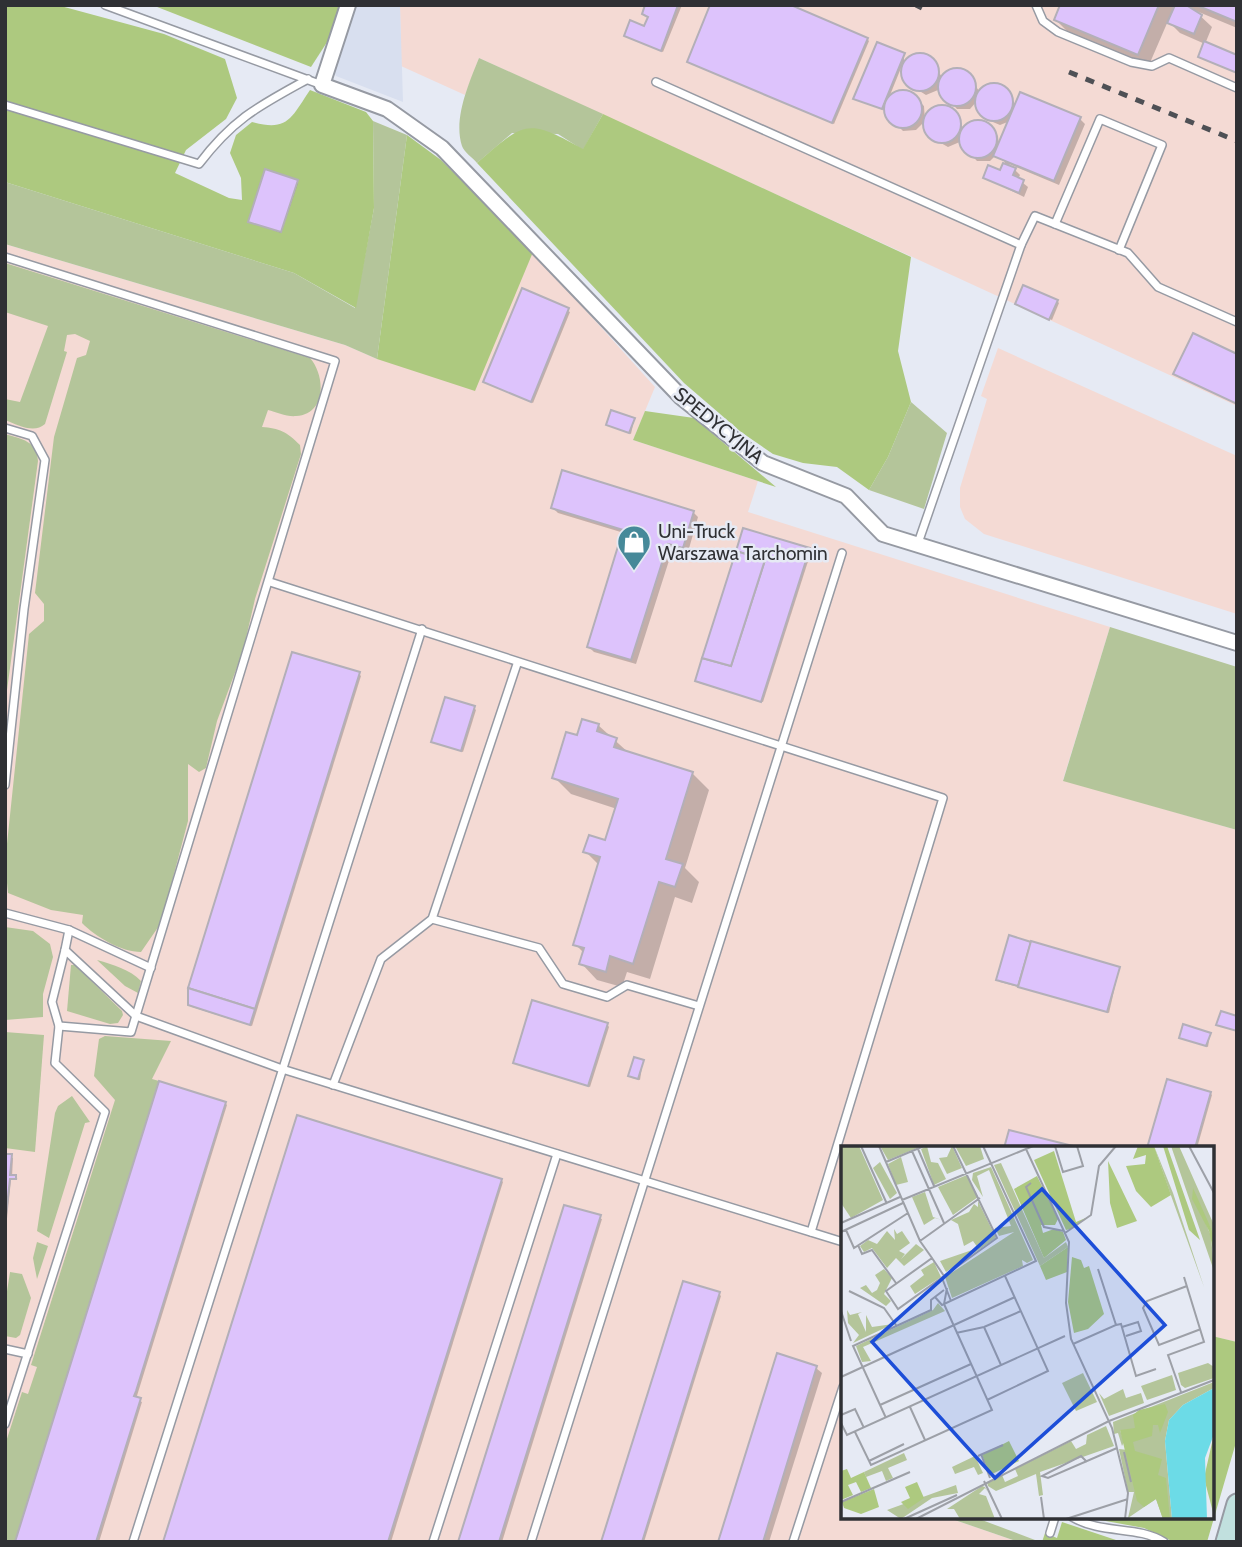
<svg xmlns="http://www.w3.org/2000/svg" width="1242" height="1547" font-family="Cabin,sans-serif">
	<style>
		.industrial { fill: #f4dad4 }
		.built { fill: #d8dfef }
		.green { fill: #b4c59a }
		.forest { fill: #adc97f }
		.shadow { fill: #0003 }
		.building { fill: #ddc3fc; stroke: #b3afb8; stroke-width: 2 }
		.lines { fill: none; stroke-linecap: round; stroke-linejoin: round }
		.lane-casing { stroke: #969aa3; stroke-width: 10 }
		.street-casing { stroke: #969aa3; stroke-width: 18 }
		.secondary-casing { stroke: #969aa3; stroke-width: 23 }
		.lane { stroke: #fff; stroke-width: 7 }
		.street { stroke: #fff; stroke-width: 14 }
		.secondary { stroke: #c1e0de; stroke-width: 19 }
		.rail { stroke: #4e5055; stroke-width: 5; stroke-dasharray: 9 9; stroke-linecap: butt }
		.labels { text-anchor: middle; stroke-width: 5; stroke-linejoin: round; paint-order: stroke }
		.street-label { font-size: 19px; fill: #2f3034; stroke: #e6eaf4 }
		.poi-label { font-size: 19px; fill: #2f3034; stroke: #e6eaf4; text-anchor: start }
		.inset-road { fill: none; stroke: #9da0a7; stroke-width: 2 }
		.view { fill: #1d4ed8; fill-opacity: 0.15; stroke: #1d4ed8; stroke-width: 3.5 }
		.inset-edge { fill: none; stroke: #2f3034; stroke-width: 3.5 }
	</style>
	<rect width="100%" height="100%" fill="#e6eaf4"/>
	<g class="industrial">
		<path d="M400,5H1237V406L479,58L465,95L401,66Z"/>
		<path d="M5,244L345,345L377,359L533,252L655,387L633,440L758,481L748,512L1110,627L1063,780L1237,830V1342L1212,1336V1148H843V1517H946L1019,1542H5Z"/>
		<path d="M998,348L1237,456V614L984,534L965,519L960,507V488L987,399L981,396Z"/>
	</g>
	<path class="built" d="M354,5H400L403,102L336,76L332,67Z"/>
	<g class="green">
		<path d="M479,58L603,114L583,150L558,134L512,133L477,163C473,158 464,152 462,146C453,119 469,83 479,58Z"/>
		<path d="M373,121L407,135L377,359L345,345L5,244V182L294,273L355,308L374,208Z"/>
		<path d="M5,263L310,358C326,376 326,415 296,416C287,417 276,412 268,410L262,427C279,428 287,432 300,445L301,454L255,599L243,651L217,721L206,768L199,772L188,764V821L161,923L141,952C121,952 96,937 82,923L83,915L51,910L8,893L5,863L29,634L44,621V604L35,593L54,437L77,358L86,355L90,341L75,334L67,335L64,351L67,352L45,424C34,434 18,425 5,420V399L20,402L48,326L5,312Z"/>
		<path d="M911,402L947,433L924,509L869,490L888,457Z"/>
		<path d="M5,434C22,439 37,441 38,461L5,705Z"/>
		<path d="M1110,627L1237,667V830L1063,781Z"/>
		<path d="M5,927L33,931L50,944L53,957L43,994V1017L5,1020Z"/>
		<path d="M97,960C114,965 129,969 141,981L138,993L125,986Z"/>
		<path d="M71,965H75L122,1011L123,1015L118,1023L110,1024L67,1011Z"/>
		<path d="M5,1032L44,1035L35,1152L5,1148Z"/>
		<path d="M105,1036L171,1041L152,1079L159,1081L15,1542H5V1445L22,1392L28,1394L37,1367L31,1365L115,1100L94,1076L99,1039Z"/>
		<path d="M72,1096L90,1122L85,1123L49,1238L37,1231L55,1113L58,1106Z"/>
		<path d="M37,1242L48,1246L37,1279L33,1258Z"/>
		<path d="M10,1272L22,1274L31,1298L20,1335L16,1338L5,1336V1304Z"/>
		<path d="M946,1517H974L1035,1540L1019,1542Z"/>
	</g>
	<g class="forest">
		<path d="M5,5H57L164,34L225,59L237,98L226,119L186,150L175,173L229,198L242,200L241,178L230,153L236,135L252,122C288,132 291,118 310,90L366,112L373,121L374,208L356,308L294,273L5,182Z"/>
		<path d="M152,5H341L331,36L311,67Z"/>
		<path d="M603,114L911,257L898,351L911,402L888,457L869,490L837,467L803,463L773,454L741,432L684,383L477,163C525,121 527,118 583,149Z"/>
		<path d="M407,135L441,160L533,252L475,391L377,359Z"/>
		<path d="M645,411L694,418L776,487L633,440Z"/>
		<path d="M1212,1336L1237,1342V1439L1207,1542H1174L1144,1528L1084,1517H1212Z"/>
		<path d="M1062,1522L1122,1542H1042L1045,1533L1057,1538Z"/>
	</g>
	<g class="shadow">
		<path d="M654,5H682L663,52L628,37L645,28L649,17L644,14Z"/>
		<path d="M1062,5H1237V28L1194,10L1212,27L1205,44L1180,33L1168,21L1149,65L1067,31L1056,20Z"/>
		<path d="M867,39L869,41L834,124L689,62Z"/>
		<path d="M904,55V62L921,55L931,59L943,79L954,71H964L980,92L995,85L1009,93L1016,106L1080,119L1085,124L1059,185L1009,164L1020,175L1018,179L1028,187L1024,197L985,178L1001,172L1005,162L996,155L990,161H977L962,145V141L948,147L930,137L924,122L916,130L903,131L887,115L888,102L900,92L910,93L924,106L925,122L929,113L943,107L958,117L964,130L969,125L984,123L998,136L999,147L1010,121L1000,125L988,120L977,101L970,109H957L942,93V81L938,90L926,95L908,84L901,68L884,110L857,100Z"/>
		<path d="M296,181L298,183L281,233L252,222Z"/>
		<path d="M523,290L570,312L533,403L485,382Z"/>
		<path d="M1057,301L1059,303L1052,320L1019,306Z"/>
		<path d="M634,420L631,434L608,425Z"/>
		<path d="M553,508L693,512L698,517L688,552L673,548L636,664L594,652L589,647L624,533L558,513Z"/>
		<path d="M809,550L811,552L763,702L699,683L697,681Z"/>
		<path d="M359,674L361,676L252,1026L192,1007L189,1005Z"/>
		<path d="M474,708L476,710L463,752L433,742Z"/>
		<path d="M598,725L630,754L692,773L709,790L685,868L699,882L692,903L675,897L650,979L627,972L622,987L597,980L581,963L584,953L575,944L599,865L585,851L607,842L617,809L571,794L554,777L578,738Z"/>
		<path d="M1010,937L1119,969L1109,1013L1000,982L998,980Z"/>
		<path d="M607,1024L609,1027L590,1087L515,1062Z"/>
		<path d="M1210,1034L1208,1047L1181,1037Z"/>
		<path d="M643,1061L640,1080L632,1078L629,1076Z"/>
		<path d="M1210,1093L1212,1095L1197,1148H1149Z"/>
		<path d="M225,1103L227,1105L136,1399L142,1402L99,1542H17Z"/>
		<path d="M5,1155L13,1158L12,1177L18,1179L11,1180L5,1238Z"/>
		<path d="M501,1180L503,1182L391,1542H165Z"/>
		<path d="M565,1207L602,1219L502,1542H460Z"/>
		<path d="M719,1294L721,1296L644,1542H603Z"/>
		<path d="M816,1368L822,1373L769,1542H720Z"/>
	</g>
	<g class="building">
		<path d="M645,5H678L661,51L624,36L630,20L644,26L648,17L642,14Z"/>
		<path d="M710,5H791L868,38L832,123L687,62Z"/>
		<path d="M1060,5H1159L1138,55L1054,20Z"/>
		<path d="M1175,5H1186L1202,15L1194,34L1167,23Z"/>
		<path d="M1196,5H1237V22Z"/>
		<path d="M1204,41L1237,55V73L1198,57Z"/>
		<path d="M877,42L905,53L882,109L853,99Z"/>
		<circle cx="920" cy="72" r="19"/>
		<circle cx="957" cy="87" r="19"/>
		<circle cx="994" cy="102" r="19"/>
		<circle cx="903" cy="109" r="19"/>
		<path d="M1020,92L1081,117L1054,181L993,156Z"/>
		<circle cx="942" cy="124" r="19"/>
		<circle cx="978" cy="139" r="19"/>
		<path d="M1003,163L1016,168L1013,175L1024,180L1019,193L983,178L988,165L1000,170Z"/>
		<path d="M265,169L298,180L281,232L248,222Z"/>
		<path d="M1023,285L1058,300L1049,320L1015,304Z"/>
		<path d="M522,288L569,308L531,402L483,382Z"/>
		<path d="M1193,333L1237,354V404L1173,374Z"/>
		<path d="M611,410L635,418L629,433L606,425Z"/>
		<path d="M562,470L694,511L683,548L668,544L631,660L587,647L623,530L551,508Z"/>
		<path d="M743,528L810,548L761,702L695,681L702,658L731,666L765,560L736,551Z"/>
		<path d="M736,551L765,560L731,666L702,658Z"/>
		<path d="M292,652L360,672L255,1009L188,988Z"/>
		<path d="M445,697L475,706L461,751L431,742Z"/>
		<path d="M582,719L599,724L597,731L617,738L614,747L693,772L666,859L683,864L675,887L659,882L633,964L610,956L606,972L579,964L584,948L573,945L600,857L583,852L589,835L605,840L618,799L552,778L566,732L577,735Z"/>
		<path d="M1009,935L1031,942L1018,986L996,980Z"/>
		<path d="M1031,941L1120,967L1107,1012L1018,987Z"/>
		<path d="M188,988L255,1009L250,1025L188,1005Z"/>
		<path d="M532,1000L608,1023L588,1086L513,1063Z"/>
		<path d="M1221,1011L1237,1016V1031L1216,1025Z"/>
		<path d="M1183,1024L1211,1033L1206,1046L1179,1038Z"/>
		<path d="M634,1057L644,1060L638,1079L628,1076Z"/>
		<path d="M1167,1079L1211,1092L1195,1148H1147Z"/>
		<path d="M159,1081L226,1102L136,1391L134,1396L141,1398L96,1542H15Z"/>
		<path d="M297,1115L502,1179L388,1542H163Z"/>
		<path d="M1009,1130L1081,1148H1004Z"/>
		<path d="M5,1154H12L10,1175H16V1179H10L5,1223Z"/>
		<path d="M564,1205L601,1215L499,1542H458Z"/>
		<path d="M683,1281L720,1292L642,1542H601Z"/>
		<path d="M777,1353L817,1366L763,1542H718Z"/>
	</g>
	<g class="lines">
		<g class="lane-casing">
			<g id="lane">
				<path d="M105,5L322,85"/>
				<path d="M1036,5L1043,21L1058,32L1131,62L1152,66L1169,58L1237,88"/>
				<path d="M656,82L1021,245L917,546"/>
				<path d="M5,105L199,164C234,118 259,106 308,79"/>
				<path d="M1055,224L1100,119L1162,145L1119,250"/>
				<path d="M1021,245L1035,216L1128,253L1158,287L1237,322"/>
				<path d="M5,257L335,361L131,1032L59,1026"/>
				<path d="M5,428L32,436L45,460L24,609L5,785"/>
				<path d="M270,582L943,798L811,1232"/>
				<path d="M5,913L69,930L151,968"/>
				<path d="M432,919L539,948L563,984L607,997L627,985L699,1006"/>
				<path d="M69,930L65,950L136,1016L282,1069L843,1242"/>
				<path d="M333,1085L381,959L432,919L517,664"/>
				<path d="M5,1349L28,1354"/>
				<path d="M5,1424L105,1112L55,1063L59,1026L52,1002L65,950"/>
				<path d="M1072,1517C1103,1535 1137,1525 1164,1542"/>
				<path d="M1050,1533L1055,1517"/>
				<path d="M133,1542L422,629"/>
				<path d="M433,1542L557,1154"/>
				<path d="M531,1542L842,553"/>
				<path d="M793,1542L843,1387"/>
			</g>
		</g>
		<g class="street-casing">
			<path id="street" d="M348,5L322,85L387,109L442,148L681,397L763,463L846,496L883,534L1237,643"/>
		</g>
		<g class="secondary-casing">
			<path id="secondary" d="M1226,1542L1237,1504"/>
		</g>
		<use href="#lane" class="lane"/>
		<use href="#street" class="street"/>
		<use href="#secondary" class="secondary"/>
		<g class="rail">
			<path d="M916,5L922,8"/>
			<path d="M1069,72L1237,141"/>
		</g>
	</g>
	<defs>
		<g id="shop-pin" transform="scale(1.75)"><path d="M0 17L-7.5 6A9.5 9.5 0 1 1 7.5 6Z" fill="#468999" stroke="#e6eaf4"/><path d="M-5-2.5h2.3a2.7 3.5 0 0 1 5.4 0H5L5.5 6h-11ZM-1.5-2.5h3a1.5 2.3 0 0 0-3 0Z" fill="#fff"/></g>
	</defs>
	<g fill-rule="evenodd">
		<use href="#shop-pin" x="634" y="542"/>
	</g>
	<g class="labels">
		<g class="street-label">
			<text transform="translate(719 425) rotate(39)" y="7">SPEDYCYJNA</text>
		</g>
		<g class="poi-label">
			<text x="658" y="538">Uni-Truck<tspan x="658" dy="22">Warszawa Tarchomin</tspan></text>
		</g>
	</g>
	<g transform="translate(841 1146)">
		<rect width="373" height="373" fill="#e6eaf4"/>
		<path d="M0,0H18L42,54L10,72L0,57ZM39,0H81L47,14ZM86,0L90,16L97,17L105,33L93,39L80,3ZM111,0L121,22L106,28L98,12L106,11ZM114,0H139L143,13L125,20ZM313,0L332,47L363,141L328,44ZM330,0H338L373,79V89L356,56L370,90L373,125ZM60,11L67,36L55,39L47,18ZM39,16L56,47L49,53L32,22ZM160,17L203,112L225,96L227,101L199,120L153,19ZM150,21L192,114L186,117L181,114L182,120L111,152L104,131L173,86L158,90L154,82L170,80L148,24L136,30L142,51L131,34L132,27ZM126,29L137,51L112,69L97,41ZM84,46L92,71L101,74L94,72L83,79L71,51ZM137,55L155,92L105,126L99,115L137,102L132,95L123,100L117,78L110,74L128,66L133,58L137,61ZM53,83L56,88L61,85L69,97L58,105L64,108L60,113L75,98L83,104L63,120L55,112L46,122L31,102L23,106L19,100L27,94L36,98L46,85L54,94ZM93,116L100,131L74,148L69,140L83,129L80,124ZM43,123L51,132L43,148L50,155L45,160L19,142L25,139L31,147L36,144L39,137L34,129ZM97,157L104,165L22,201L30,215L21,216L15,200L92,164ZM6,164L9,169L21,166L17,168L25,186V169L31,181L52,178L12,197L18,189L7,177ZM367,217L373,221V232L344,242L340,239L337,227ZM242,227L256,256L235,265L221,237ZM331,229L335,244L306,254L300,240ZM373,236V242L342,259L328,274L324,295L331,373H322L315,353L287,372L293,346H287L278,303L287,304L284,284H279L283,296L281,300L277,287L273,288L272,276ZM282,243L285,252L300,247L303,257L268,270L258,247L263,253ZM265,280L273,300L199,326L202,349L198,350L195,328L155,345L147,340L146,336L161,329L164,336L177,330L174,323L230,295L235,303L245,298L246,289ZM63,307L66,314L47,322L52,332L45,335L41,325L25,331L23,326ZM134,310L142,327L137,329L133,321L114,328L111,321ZM115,339L117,347L91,352L60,373L46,364ZM141,340L144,341L147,346L144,342L138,348L145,350L154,373H119L113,363H106Z" fill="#b4c59a"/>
		<path d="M297,0H313L330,49L310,61L295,45L285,20L304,18L305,9L292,13ZM322,0H326L359,94L348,84ZM213,5L235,76L247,71L230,83L225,84L193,14ZM267,15L296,75L276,82L269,57ZM196,30L217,73L214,79H200L202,87L213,83L222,86L225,94L203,112L173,43ZM352,42L373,89V108L368,85L351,53ZM227,101L226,126L205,134L199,120ZM231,111L240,114L243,122L248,120L263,168L247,183L233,187L227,156ZM324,258L327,266L319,287L317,279H312L311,290L292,296L294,305L321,313L317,329L325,332L329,373H322L315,353L303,361L296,355L279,284L294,282L292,269L298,264ZM373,288V370L363,332ZM168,295L178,315L149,329L141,309ZM6,323L10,332L23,326L30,342L20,346L15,336L7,339L12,349L0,354V325ZM76,336L83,352L67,363L60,356L69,352L64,341ZM33,343L38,361L20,368L3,362L1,356Z" fill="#adc97f"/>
		<path d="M373,242V288L364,312L366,373H331L324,295L328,274L342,259Z" fill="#6cdbe7"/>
		<path class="inset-road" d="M20,0L46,58M38,0L79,95L91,112L45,145L57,163L156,92L112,0M192,0L185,3L228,96L225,157L230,193L271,282L287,347L284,373M214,0L222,26L242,20L236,0M348,0L373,47M77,3L93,40M71,5L103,77M45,16L83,0M190,37L185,41L203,81L223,85M61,54L185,3M0,77L59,51M5,84L13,102L67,67M0,86L62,57M224,87L250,69L258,20L275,0M79,95L139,52M17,99L21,108L31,104L55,137M91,112L103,130M101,132L110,155M346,140L306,155L302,162L318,199L360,183M8,145L43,162L55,179M94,151L101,159L195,115L142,0M0,165L10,195M275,179L280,178L295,230L315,223M143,181L160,219M281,181L297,176L300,185L285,190M115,187L143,181L180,165M232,198L275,179L257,123M0,231L174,151M340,246L327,209L363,196L343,131M146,254L207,225L164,130M39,259L130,218M69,261L84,294M0,269L14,263L23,282M45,272L12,200L90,164V154L103,144M0,277L6,289L224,190M14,286L30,319L151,264L103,158L106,142M283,306L290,336M140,308L149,332M137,310L162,299M28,315L63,298M246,316L240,310L201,330L207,332L276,302M143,335L161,373M200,351L203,373M0,356L69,326M63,373L116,349M75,373L268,275L373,234M225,373L287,353"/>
		<path class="view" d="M201,43L324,179L154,332L31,196Z"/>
		<rect width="373" height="373" class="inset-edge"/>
	</g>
	<rect width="1242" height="1547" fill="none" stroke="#2f3034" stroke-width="14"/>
</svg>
